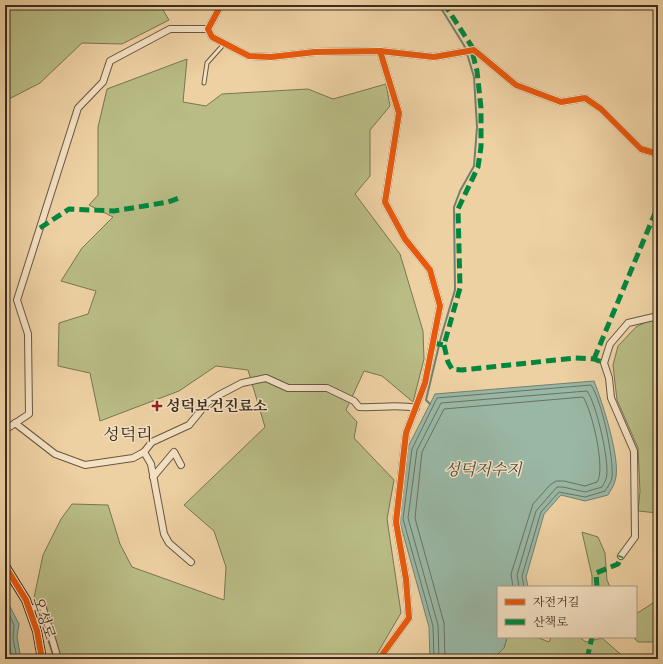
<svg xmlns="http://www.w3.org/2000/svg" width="663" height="664" font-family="'Old Standard TT','Noto Serif KR',serif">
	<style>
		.green { fill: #b9bc85; stroke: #7a7552 }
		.water { fill: #99b7a5; stroke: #73806f }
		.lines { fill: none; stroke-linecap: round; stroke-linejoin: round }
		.shore { stroke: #6a7262; stroke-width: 1 }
		.stream { stroke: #73806f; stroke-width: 2 }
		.service-casing { stroke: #675740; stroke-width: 5 }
		.minor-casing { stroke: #675740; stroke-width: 8 }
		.secondary-casing { stroke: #3a2e1f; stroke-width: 10 }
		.service { stroke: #f4e1c3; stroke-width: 3 }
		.minor { stroke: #f4e1c3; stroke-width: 6 }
		.secondary { stroke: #f4e1c3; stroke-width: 8 }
		.quiet { stroke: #00873e; stroke-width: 5; stroke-dasharray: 10 5; stroke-linecap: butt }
		.cycleway-casing { stroke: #f4e1c3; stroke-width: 8 }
		.cycleway { stroke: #e8590c; stroke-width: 6 }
		.poi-dot { fill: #8f2418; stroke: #f4e1c3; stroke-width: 1.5 }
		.labels { text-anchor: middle; stroke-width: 3; stroke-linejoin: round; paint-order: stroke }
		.poi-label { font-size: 15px; font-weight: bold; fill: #3a2e1f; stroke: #f4e1c3; text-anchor: start }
		.street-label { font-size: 15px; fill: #3a2e1f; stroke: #f4e1c3 }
		.water-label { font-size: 16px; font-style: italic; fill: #4d493a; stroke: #f4e1c3 }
		.quarter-label { font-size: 17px; fill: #3a2e1f; stroke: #f4e1c3 }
	</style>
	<rect width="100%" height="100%" fill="#eed1a3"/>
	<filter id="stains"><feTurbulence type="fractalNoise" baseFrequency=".005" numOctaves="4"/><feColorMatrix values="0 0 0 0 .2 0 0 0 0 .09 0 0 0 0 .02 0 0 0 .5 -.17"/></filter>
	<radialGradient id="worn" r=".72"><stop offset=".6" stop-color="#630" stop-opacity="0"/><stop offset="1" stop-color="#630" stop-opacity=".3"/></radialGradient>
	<g class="green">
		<path d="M5,5H160L169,20L122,44L82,43L40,83L5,101Z"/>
		<path d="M187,59L183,102L206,106L222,94L308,89L333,99L386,84L390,106L370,130V176L355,194L400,254L423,331L424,359L413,402L382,376L364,371L346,410L357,422L354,438L394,480L387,519L401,613L374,659H54L34,598L43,555L61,519L72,504L108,505L120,544L132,567L224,600L226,567L214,531L184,505L265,427L248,370L216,366L179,391L100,421L90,373L58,366L59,323L88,314L96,291L61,281L82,248L113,217L89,205L98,195V127L107,89Z"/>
		<path d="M658,316V513L638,511L640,491L638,448L617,400L613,365L618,346L636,327Z"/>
		<path d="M582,532L598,537L605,553L607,580L610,587H592V576Z"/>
		<path d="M658,590V645L655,642H638L633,637H636V614L653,603Z"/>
		<path d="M507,637H536L549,642L551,637H579L586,642L602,638L626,659H493L504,648Z"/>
	</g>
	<g class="water">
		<path d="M594,381C602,401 622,462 615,481C614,486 610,491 608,495L585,501L561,495L544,514L526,577L528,587H498V637H507L504,648L493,659H430L429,627L399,519L408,447L435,394Z"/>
		<path d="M5,597L19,624L17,637L21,659H5Z"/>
	</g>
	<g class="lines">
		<g class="shore">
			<path d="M5,606L14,625L13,638L17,659"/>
			<path d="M5,617L9,626L8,638L12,659"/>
			<path d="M434,659L433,626L403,519L412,449L437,398L591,385C602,401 614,458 612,478C611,482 607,488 605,491L585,497L559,492L541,512L522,576L524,587"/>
			<path d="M439,659L438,625L408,518L417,450L441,403L587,391C596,402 611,466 606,479C605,482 603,485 602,487L585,492L563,487H557L536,511L517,575L519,587"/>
			<path d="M445,659L444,623L415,518L422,452L444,409L583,397C592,410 606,470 597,482L585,486L564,481H556L550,485L533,504L511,574L513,587"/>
		</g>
		<path class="stream" d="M430,404L426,400L441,337L455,290L454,207L460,191L474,166L477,127L474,77L465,47L439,5"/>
		<g class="service-casing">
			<path id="service" d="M204,83L207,63L224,44"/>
		</g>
		<g class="minor-casing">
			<g id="minor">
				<path d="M221,5L208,29L212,37L249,56L271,57L315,52L380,51L434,57L474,50L516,85L561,102L585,98L601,109L641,149L658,154"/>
				<path d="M15,423L55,454L85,465L133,458L144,452L152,442L189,425L207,403L219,395L242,383L266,378L288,388H327L354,401L359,407C378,408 398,404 416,408"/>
				<path d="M5,430L29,414L28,334L17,300L78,108L103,82L110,61L170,29H208"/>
				<path d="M144,452L151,464L164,534L169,543L191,562"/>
				<path d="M153,477L174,452L181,465"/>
				<path d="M621,556L635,537L634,451L611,398L609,378L604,363L610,344L628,323L658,316"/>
				<path d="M30,609L42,605L58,659"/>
				<path d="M379,659L409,618L406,579L396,522L406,433L425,383L440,306L430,270L405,239L385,202L399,113L380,51"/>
			</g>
		</g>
		<g class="secondary-casing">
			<path id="secondary" d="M5,566L26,600L37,631L42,659"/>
		</g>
		<use href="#service" class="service"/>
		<use href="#minor" class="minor"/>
		<use href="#secondary" class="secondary"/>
		<g class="quiet">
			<path d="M40,228L69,209L114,211L168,202L179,198"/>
			<path d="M433,343L444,345L460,288L458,209L478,167L481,147V108L477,71L473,55L474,50L445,5"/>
			<path d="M444,345L448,362L452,369L462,370L575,358L594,359L604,363"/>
			<path d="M594,359L658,206"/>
			<path d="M597,587L596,573L618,564L621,556"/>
			<path d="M587,659L592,637"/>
		</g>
		<g class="cycleway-casing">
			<g id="cycleway">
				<path d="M221,5L208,29L212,37L249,56L271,57L315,52L380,51L434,57L474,50L516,85L561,102L585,98L601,109L641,149L658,154"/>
				<path d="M5,566L26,600L37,631L42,659"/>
				<path d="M379,659L409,618L406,579L396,522L406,433L425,383L440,306L430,270L405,239L385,202L399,113L380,51"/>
			</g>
		</g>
		<use href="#cycleway" class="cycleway"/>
	</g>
	<path class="poi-dot" d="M155 400h4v4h4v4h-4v4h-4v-4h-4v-4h4z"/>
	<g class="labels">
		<g class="poi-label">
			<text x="166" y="411">성덕보건진료소</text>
		</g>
		<g class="street-label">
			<text transform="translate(44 618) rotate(72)" y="5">오성로</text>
		</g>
		<g class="water-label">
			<text x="483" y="475">성덕저수지</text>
		</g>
		<g class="quarter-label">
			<text x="128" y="440">성덕리</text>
		</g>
	</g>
	<rect width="663" height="664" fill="none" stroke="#eed1a3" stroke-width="20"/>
	<rect x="6" y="6" width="651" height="652" fill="none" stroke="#3a2e1f" stroke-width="2"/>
	<rect x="10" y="10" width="643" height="644" fill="none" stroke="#3a2e1f"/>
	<rect x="497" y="586" width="140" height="52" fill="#f4e1c3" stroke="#aa9981"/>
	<rect x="505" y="599" width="20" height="6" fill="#e8590c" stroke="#aa9981"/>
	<text x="533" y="606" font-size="12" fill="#3a2e1f">자전거길</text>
	<rect x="505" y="619" width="20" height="6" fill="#00873e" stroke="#aa9981"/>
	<text x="533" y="626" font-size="12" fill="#3a2e1f">산책로</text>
	<rect width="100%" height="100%" filter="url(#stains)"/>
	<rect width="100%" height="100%" fill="url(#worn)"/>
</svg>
